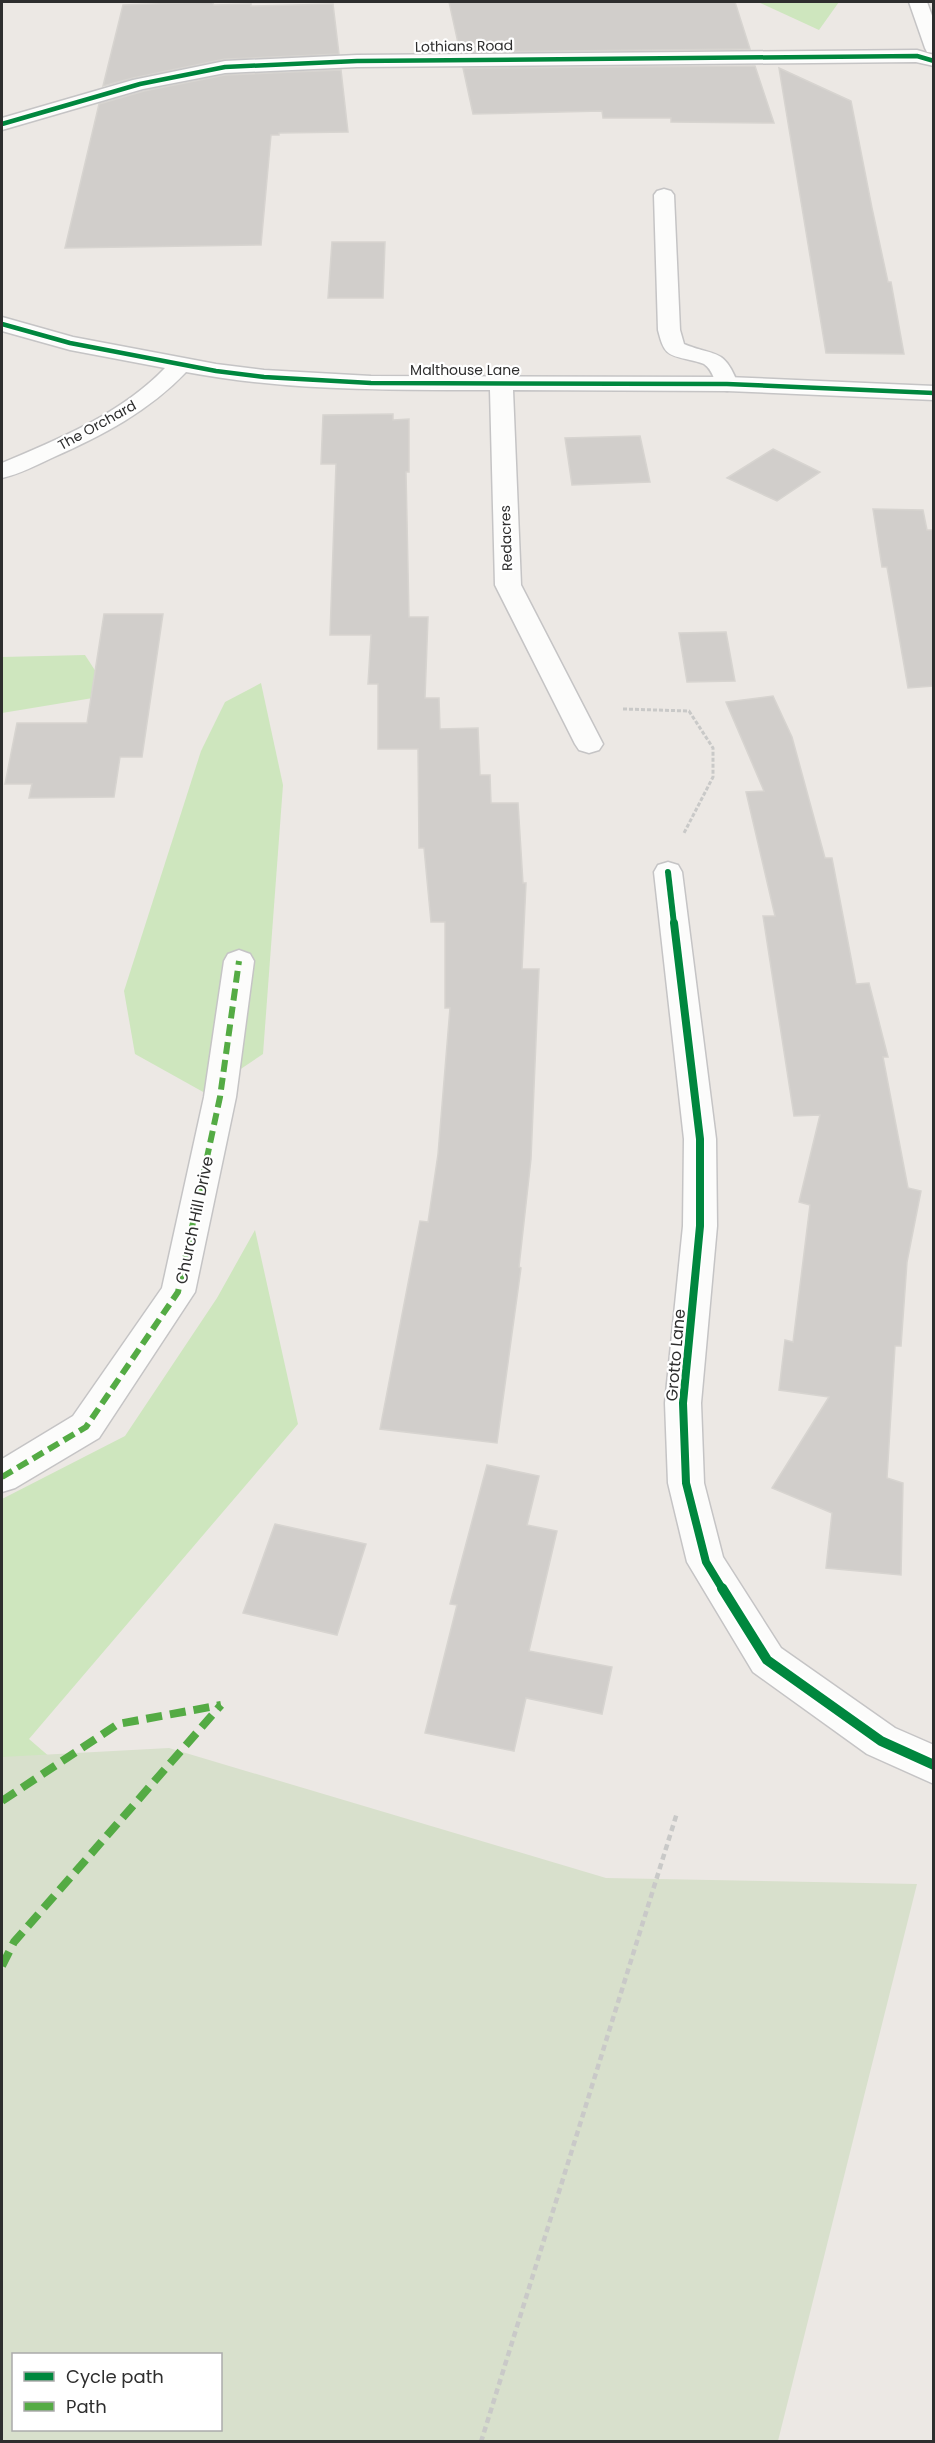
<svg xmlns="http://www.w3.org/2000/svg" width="935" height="2443" font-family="Poppins,sans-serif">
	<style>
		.green { fill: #cee6be }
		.cemetery { fill: #d8e0cc; fill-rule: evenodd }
		.building { fill: #d1cecb; stroke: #d7d4d0; stroke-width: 1.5 }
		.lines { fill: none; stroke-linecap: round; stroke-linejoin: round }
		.lane-casing { stroke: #c5c4c5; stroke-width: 3 }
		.street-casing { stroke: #c5c4c5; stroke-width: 3 }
		.secondary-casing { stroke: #c5c4c5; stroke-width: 3 }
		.path-far1 { stroke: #c9c9c8; stroke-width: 3; stroke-dasharray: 4 2; stroke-linecap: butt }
		.path { stroke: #c9c9c8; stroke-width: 4.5; stroke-dasharray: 6 4; stroke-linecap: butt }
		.lane { fill: #fcfcfb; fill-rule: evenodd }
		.street { fill: #fcfcfb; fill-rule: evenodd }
		.secondary { fill: #fcfcfb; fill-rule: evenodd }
		.quiet-far1 { stroke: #54ab44; stroke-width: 6; stroke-dasharray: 12 6; stroke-linecap: butt }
		.quiet { stroke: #54ab44; stroke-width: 8; stroke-dasharray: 16 8; stroke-linecap: butt }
		.cycleway-far3-casing { stroke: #fff; stroke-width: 7 }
		.cycleway-far2-casing { stroke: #fff; stroke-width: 9 }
		.cycleway-far1-casing { stroke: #fff; stroke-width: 11 }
		.cycleway-casing { stroke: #fff; stroke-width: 14 }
		.cycleway-far3 { stroke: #00873e; stroke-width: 4.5 }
		.cycleway-far2 { stroke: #00873e; stroke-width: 6 }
		.cycleway-far1 { stroke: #00873e; stroke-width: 8 }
		.cycleway { stroke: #00873e; stroke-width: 10 }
		.labels { text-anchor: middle; stroke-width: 4.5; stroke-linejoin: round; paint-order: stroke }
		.far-street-label { font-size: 14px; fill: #2e2e2e; stroke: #fff }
		.street-label { font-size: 16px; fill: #2e2e2e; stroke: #fff }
	</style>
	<rect width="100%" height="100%" fill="#ece8e4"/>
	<g class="green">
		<path d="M758,2H839L819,30Z"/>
		<path d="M85,655L111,695L2,713V657Z"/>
		<path d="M261,683L283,785L263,1054L205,1093L135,1054L124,991L201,751L225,702Z"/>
		<path d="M255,1230L298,1424L29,1739L146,1840L2,2216V1499L125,1436L217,1298Z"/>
	</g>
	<path class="cemetery" d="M169,1748L606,1878L917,1884L778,2441H2V1757ZM14,2354H220V2430H14Z"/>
	<g class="building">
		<path d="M212,2L214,5L251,4V6L333,4L339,54L225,59L133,78L103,86L123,5Z"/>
		<path d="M449,2H735L750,49L460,52Z"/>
		<path d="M755,66L774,123L671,122V118H603L602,111L473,114L463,68Z"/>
		<path d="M779,68L851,101L872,208L888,282H891L904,354L826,353Z"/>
		<path d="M341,70L348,132L279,133V135H271L261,245L65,248L99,104L144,91L225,75Z"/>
		<path d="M332,242H385L383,298H328Z"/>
		<path d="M393,414V420L409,419V472H406L409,617H428L425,698H439L440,729L478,728L480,775H490L491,803H518L523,883H526L522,969H539L531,1159L519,1267L521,1268L497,1443L380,1429L420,1221L428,1222L438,1154L450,1008H445V922H431L424,848H419L418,749H378V684H368L371,635H330L336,464H321L323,415Z"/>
		<path d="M640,436L650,482L572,485L565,438Z"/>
		<path d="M773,449L820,472L777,501L727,478Z"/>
		<path d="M873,509L923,510L927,530H933V686L908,688L887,567H882Z"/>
		<path d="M104,614H163L142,757H120L114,797L29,798L32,784H5L17,723H87Z"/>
		<path d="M726,632L735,681L687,682L679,633Z"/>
		<path d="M773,696L792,737L825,858H832L856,984L869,983L888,1057H883L908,1188L921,1191L907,1262L901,1346H895L887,1478L903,1483L901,1575L826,1568L832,1513L772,1488L829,1397L779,1390L785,1340L793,1342L810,1205L799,1202L820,1115L794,1116L763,916H775L746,792L764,791L726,702Z"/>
		<path d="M487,1465L539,1476L527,1525L557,1531L529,1651L612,1667L602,1714L526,1698L514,1751L425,1733L457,1605L450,1604Z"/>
		<path d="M275,1524L366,1544L337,1635L243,1613Z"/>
	</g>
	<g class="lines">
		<g class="lane-casing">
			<path id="lane" d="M664,189L671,191L674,195L680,330L684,344C715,357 724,347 738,384L735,389L727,391L719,389C714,381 713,370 704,364C700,362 694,361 690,360C666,355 664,353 658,330L654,195L657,191Z"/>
		</g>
		<g class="street-casing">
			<g id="street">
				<path d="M917,50L934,55V66L916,62L357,67L225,73L143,89L2,130V118L133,80L225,61L357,55Z"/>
				<path d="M2,317L73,337L216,364L264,370L371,376L727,377L934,386V400L727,391L513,390L521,585L603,744L599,750L589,753L579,750L575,744L495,585L490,390C388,390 286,391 186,372C149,411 103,435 54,457C37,465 20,474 2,478V463C59,439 121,414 165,368L70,350L2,331Z"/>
				<path d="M668,862L678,865L682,872L716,1139L717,1226L701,1403L704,1483L723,1557L781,1648L895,1728L934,1745V1784L867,1754L753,1672L687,1562L668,1483L665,1403L683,1226L684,1139L654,872L658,865Z"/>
				<path d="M239,950L250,954L254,961L236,1097L195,1292L99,1438L15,1488L2,1492V1459L73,1416L162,1288L204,1097L224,961L228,954Z"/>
			</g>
		</g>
		<g class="secondary-casing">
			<path id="secondary" d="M909,2H927L934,21V53L927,52L925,48Z"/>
		</g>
		<path class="path-far1" d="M623,709L689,711L713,748V777L684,833"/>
		<path class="path" d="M481,2442L677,1813"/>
		<use href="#lane" class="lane"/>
		<use href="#street" class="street"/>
		<use href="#secondary" class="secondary"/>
		<path class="quiet-far1" d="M2,1477L86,1427L178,1292L220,1097L239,961"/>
		<g class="quiet">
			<path d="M2,1801L118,1724L221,1705"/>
			<path d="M2,1966L14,1942L221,1705"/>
		</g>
		<g class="cycleway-far3-casing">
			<g id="cycleway-far3">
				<path d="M2,124L140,84L225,67L357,61L917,56L934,61"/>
				<path d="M2,324L70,343L216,371L264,377L371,383L727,384L934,393"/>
			</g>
		</g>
		<g class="cycleway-far2-casing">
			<path id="cycleway-far2" d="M668,872L674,924"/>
		</g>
		<g class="cycleway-far1-casing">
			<path id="cycleway-far1" d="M674,923L700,1139V1226L683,1403L686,1483L706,1562L723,1590"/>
		</g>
		<g class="cycleway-casing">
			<path id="cycleway" d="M722,1588L767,1660L881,1741L934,1765"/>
		</g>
		<use href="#cycleway-far3" class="cycleway-far3"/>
		<use href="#cycleway-far2" class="cycleway-far2"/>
		<use href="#cycleway-far1" class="cycleway-far1"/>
		<use href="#cycleway" class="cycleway"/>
	</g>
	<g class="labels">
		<g class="far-street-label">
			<text transform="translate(464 46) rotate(-1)" y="5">Lothians Road</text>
			<text x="465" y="375">Malthouse Lane</text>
			<text transform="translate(97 425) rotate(-29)" y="5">The Orchard</text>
			<text transform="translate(506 538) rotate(-92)" y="5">Redacres</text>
		</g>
		<g class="street-label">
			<text transform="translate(194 1220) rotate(-78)" y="6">Church Hill Drive</text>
			<text transform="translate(675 1355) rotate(-85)" y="6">Grotto Lane</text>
		</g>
	</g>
	<rect width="935" height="2443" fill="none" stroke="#2e2e2e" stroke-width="6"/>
	<rect x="12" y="2353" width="210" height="78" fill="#ffffff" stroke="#ababab" stroke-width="1.5"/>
	<rect x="24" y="2372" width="30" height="9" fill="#00873e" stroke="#ababab" stroke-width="1.5"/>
	<text x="66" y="2383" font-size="18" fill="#2e2e2e">Cycle path</text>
	<rect x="24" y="2402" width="30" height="9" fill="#54ab44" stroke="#ababab" stroke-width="1.5"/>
	<text x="66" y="2413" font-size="18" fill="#2e2e2e">Path</text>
</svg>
